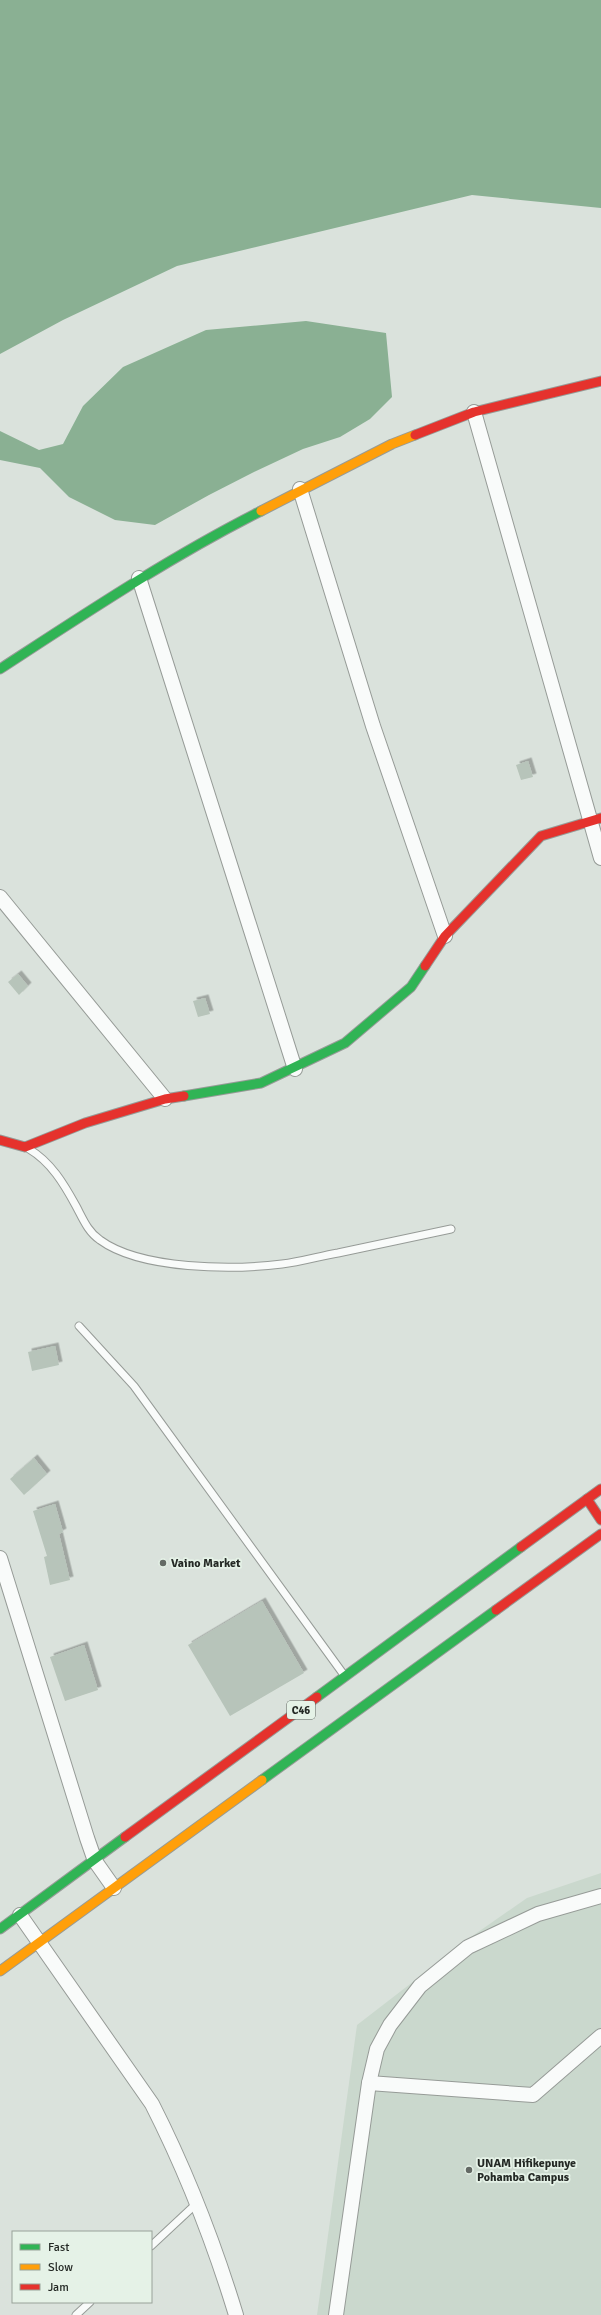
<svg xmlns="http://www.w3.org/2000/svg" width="601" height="2315" font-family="Signika,sans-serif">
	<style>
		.built { fill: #cad8cd }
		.water { fill: #8ab093 }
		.building { fill: #b7c4ba; filter: url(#shadow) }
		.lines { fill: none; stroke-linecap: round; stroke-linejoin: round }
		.lane-casing { stroke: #969b97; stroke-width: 9 }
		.street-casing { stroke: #969b97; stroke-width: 16 }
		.fast-casing { stroke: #969b97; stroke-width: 11 }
		.slow-casing { stroke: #969b97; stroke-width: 11 }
		.jam-casing { stroke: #969b97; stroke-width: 11 }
		.lane { stroke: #f9fbfa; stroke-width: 7 }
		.street { stroke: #f9fbfa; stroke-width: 14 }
		.fast { stroke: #30b455; stroke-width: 9 }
		.slow { stroke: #ff9f0a; stroke-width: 9 }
		.jam { stroke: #e5322d; stroke-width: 9 }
		.poi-dot { fill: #646a65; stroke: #e5f2e7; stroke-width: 1.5 }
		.labels { text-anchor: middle; stroke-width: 3.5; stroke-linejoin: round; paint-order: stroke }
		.shield { fill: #e5f2e7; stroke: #5e655f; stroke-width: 1 }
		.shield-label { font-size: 11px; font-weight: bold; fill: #242925 }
		.poi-label { font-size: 12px; font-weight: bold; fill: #242925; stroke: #e5f2e7; text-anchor: start }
	</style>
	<defs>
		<filter id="shadow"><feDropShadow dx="3.5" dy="-3.5" stdDeviation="0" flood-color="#0004"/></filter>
	</defs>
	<rect width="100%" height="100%" fill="#dae2dc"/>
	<path class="built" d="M601,1873V2315H317L357,2025L471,1937L527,1898Z"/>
	<g class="water">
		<path d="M0,0H601V208L472,195L177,266L63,320L0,354Z"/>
		<path d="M306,321L386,333L392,397L370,419L340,437L303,449L252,473L209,495L155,525L115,520L69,497L40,468L0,460V431L39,450L63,444L83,406L123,367L206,330Z"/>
	</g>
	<g class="building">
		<path d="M528,761L533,777L521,780L516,765Z"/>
		<path d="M18,974L28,986L19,995L8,982Z"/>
		<path d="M205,998L210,1014L198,1017L193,1001Z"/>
		<path d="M55,1346L59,1365L32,1371L28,1352Z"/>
		<path d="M34,1458L47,1474L24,1495L10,1479Z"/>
		<path d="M55,1504L63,1532L59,1534L70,1580L50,1585L44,1557L47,1556L33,1511Z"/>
		<path d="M262,1601L304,1673L230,1716L188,1645Z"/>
		<path d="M84,1645L98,1690L65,1701L50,1657Z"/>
	</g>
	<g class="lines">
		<g class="lane-casing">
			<g id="lane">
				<path d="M29,1149C51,1162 64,1184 76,1206C83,1219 88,1232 100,1240C141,1270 233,1270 282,1264C301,1262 320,1256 338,1253C376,1245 413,1237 451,1229"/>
				<path d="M79,1326L134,1386L344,1675"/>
				<path d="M151,2246L196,2204"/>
				<path d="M76,2315L90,2302"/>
			</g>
		</g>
		<g class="street-casing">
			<g id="street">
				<path d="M474,412L601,858"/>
				<path d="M300,489L373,726L445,936"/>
				<path d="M139,578L295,1069"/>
				<path d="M0,897L165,1099"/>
				<path d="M0,1558L87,1838L95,1861L114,1888"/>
				<path d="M20,1915L152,2104C186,2171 214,2243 236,2315"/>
				<path d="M369,2083L533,2095L601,2036"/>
				<path d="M336,2315L369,2083L377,2049L390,2025L420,1986L468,1947L538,1914L601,1896"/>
			</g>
		</g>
		<g class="fast-casing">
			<g id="fast">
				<path d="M0,669C86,613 170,557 261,511"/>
				<path d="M184,1096L261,1083L345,1043L411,987L425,966"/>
				<path d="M317,1697L521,1547"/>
				<path d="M262,1780L496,1610"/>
				<path d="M0,1929L125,1837"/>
			</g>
		</g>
		<g class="slow-casing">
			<g id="slow">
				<path d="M261,511L392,444L415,435"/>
				<path d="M0,1971L262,1780"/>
			</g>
		</g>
		<g class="jam-casing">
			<g id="jam">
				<path d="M415,435L474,412L601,381"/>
				<path d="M425,966L445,936L541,836L601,818"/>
				<path d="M0,1140L25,1147L85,1123L165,1099L184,1096"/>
				<path d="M587,1499L601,1520"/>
				<path d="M521,1547L601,1489"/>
				<path d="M496,1610L601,1534"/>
				<path d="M125,1837L317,1697"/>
			</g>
		</g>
		<use href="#lane" class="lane"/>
		<use href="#street" class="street"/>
		<use href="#fast" class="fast"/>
		<use href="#slow" class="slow"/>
		<use href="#jam" class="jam"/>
	</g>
	<g class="poi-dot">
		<circle cx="163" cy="1563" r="4"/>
		<circle cx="469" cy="2170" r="4"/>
	</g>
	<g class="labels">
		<rect class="shield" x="287" y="1701" width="28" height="18" rx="3"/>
		<g class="shield-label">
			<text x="301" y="1714">C46</text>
		</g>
		<g class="poi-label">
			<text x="171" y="1567">Vaino Market</text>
			<text x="477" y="2167">UNAM Hifikepunye<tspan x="477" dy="14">Pohamba Campus</tspan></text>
		</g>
	</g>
	<rect x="12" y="2231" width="140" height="72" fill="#e5f2e7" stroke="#98a299"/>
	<rect x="20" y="2244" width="20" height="6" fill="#30b455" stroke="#98a299"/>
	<text x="48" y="2251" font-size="12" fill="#242925">Fast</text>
	<rect x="20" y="2264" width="20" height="6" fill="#ff9f0a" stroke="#98a299"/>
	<text x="48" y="2271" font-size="12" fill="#242925">Slow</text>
	<rect x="20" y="2284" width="20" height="6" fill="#e5322d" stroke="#98a299"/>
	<text x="48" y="2291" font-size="12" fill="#242925">Jam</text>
</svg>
